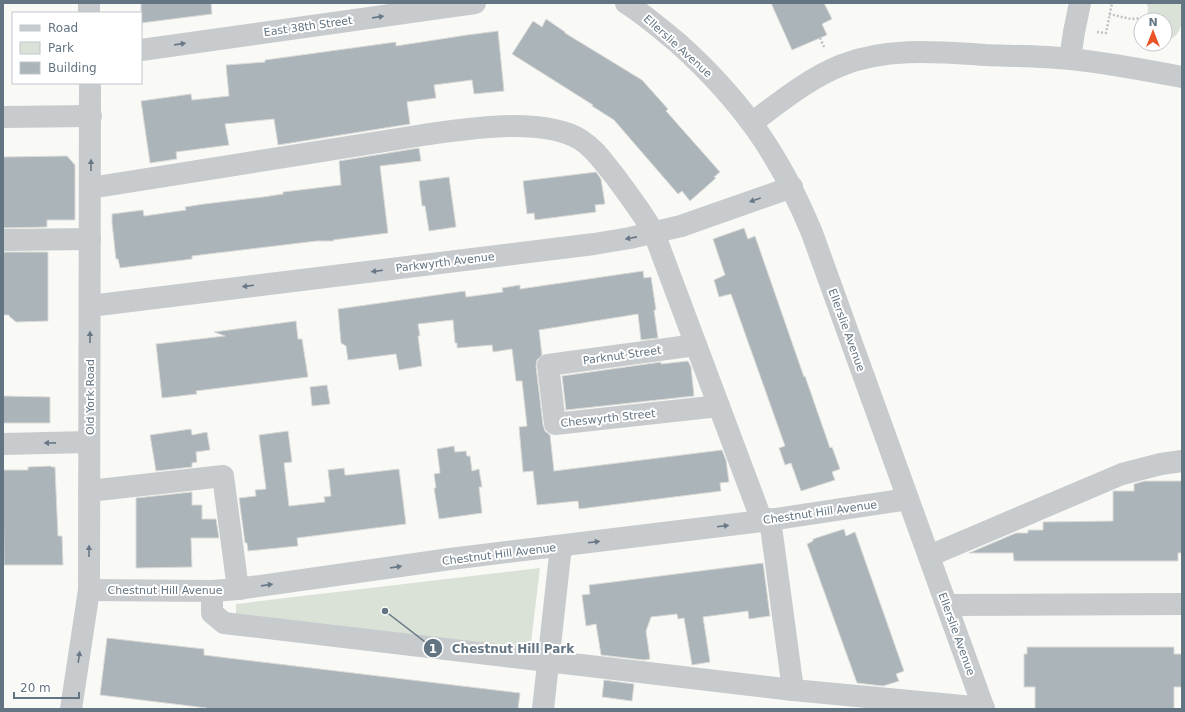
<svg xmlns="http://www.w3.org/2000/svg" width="1185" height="712" font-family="'DejaVu Sans',sans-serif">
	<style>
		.green { fill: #dae1d7 }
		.building { fill: #abb4b9; stroke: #dbdbd8 }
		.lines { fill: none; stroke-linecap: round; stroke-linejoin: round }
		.path { stroke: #c0c3c5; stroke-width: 2.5; stroke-dasharray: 2 2; stroke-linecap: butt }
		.minor { stroke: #c7cbce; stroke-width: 22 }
		.oneway { fill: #687886 }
		.labels { text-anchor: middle; stroke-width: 4; stroke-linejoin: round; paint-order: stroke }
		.street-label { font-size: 11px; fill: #637482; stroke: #fff }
		.leader { fill: none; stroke: #637482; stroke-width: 1.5 }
		.callout-dot { fill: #637482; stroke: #fff; stroke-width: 1.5 }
		.mark-label { font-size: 12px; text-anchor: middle; font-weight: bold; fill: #fff }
		.callout-label { font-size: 12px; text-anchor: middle; font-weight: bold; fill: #637482; stroke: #fff; stroke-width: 4; stroke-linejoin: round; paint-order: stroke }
	</style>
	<rect width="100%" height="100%" fill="#f9f9f6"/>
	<g class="green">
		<path d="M1146,3H1180C1185,18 1182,38 1165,41V20H1147L1148,7Z"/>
		<path d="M540,568L530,651L236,618V604Z"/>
	</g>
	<g class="building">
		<path d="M141,3H211L212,14L141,23Z"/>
		<path d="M771,3H824L832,19L822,24L827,35L792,50Z"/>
		<path d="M546,19L565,32V33L642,80L668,109L666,111L720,172L714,177L716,178L690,201L682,191L678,194L614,120L592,106L593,105L512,54L533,21L542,27Z"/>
		<path d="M498,31L504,91L474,94L472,80L434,85L436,98L407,102L410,124L278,145L274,119L225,124L229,145L176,152L177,159L150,163L141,101L191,94L192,100L229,96L226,65L265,62V60L396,42V46L467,35Z"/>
		<path d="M419,148L421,161L380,166L388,233L333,240L334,241H317L192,256V259L120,268L118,259H116L112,223V214L143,210L144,216L186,210L185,207L204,204L263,197L283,194V192L341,185L339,161Z"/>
		<path d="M67,156L75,165V220H47V227L3,228V157Z"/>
		<path d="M596,172L601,179L605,204L595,205L596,212L535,220L534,213L527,214L523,181Z"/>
		<path d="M449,177L456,227L429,231L425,206H422L419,181Z"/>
		<path d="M744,228L748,239L755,236L804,377L805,376L830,448L832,447L840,469L832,472L835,480L801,491L791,463L785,465L779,448L785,446L731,294L719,297L714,280L725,275L713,239Z"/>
		<path d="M3,252H48V321L16,322L9,316V315H3Z"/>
		<path d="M643,271L644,278L651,277L656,310H654L658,338L641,340L638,314L539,330L542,355L537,360L536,366L543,425L545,431L550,435L554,471L722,450L726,460L729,482L720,483L721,491L579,509L578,501L537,505L533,471L523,472L519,427L527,426L522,381H516L512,349L493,352L492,345L457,348V343H455L453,320L418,324L420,336H418L422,366L399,370L396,354L348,360L346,346L341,343L338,309L465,291L466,297L503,292L502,288L520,285V289Z"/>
		<path d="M296,321L298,339H302L308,377L196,391L197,394L162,398L156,344L225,336L214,332Z"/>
		<path d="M688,361L691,367L694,396L566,410L562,376L661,362V364Z"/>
		<path d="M327,385L330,404L312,406L310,387Z"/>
		<path d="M3,396L50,397V423H3Z"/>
		<path d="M191,429L192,435L207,432L210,450L196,452L197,462L192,463V467L156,471L150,435Z"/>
		<path d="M288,431L292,462L284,463L289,506L325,502L324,497L331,496L328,470L344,468L345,475H348L399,469L406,524L297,538L298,546L248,551L247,543H245L239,498L256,496L255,490L266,489L259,435Z"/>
		<path d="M454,446L455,452L466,451L467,456H470L472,471L479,469L482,487H479L482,513L439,519L434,488H436L434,474L440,473L437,449Z"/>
		<path d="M51,466V467H55L58,536H62L63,565H4L3,470H28V467Z"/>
		<path d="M1145,481H1182V553H1178V561H1014L1013,553H969L1016,533H1028V530H1043V522L1113,521V491H1134V484Z"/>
		<path d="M192,492V505H202V519H216L219,538H191L192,567L136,568V498Z"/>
		<path d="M844,529L846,536L855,532L904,671L896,674L899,681L883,686L857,683L807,544L813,541V539Z"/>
		<path d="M763,563L770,616L749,619L748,611L703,617L710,662L692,665L684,618L678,619L677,614L651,617L646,631L650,659L644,660L601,655L596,624L586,626L582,595L590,594L589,585Z"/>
		<path d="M107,638L204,649V655L228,658L520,693L518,709H207V708L100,695Z"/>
		<path d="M1027,647H1174V654H1182V687H1174V709H1035V687H1024V654H1027Z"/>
		<path d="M604,680L634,684L632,701L602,697Z"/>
	</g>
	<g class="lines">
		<g class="path">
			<path d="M1109,14L1131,19L1153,17"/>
			<path d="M1097,32L1106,33L1112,3"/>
			<path d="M820,38L825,49"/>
		</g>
		<g class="minor">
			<path d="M89,3V13"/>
			<path d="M626,3C645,15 662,30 679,44C741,100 780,155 812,233L984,709"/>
			<path d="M141,50L475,3"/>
			<path d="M1070,59L1074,32L1080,3"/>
			<path d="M3,117L91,116"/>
			<path d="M753,122C780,102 809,78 842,65C888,47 938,52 986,55C1014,56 1043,56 1071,59C1108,63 1145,70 1182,77"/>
			<path d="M90,188L423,135C466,129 542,116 581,140C595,149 604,163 614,175C628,194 642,212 654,233L762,521"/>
			<path d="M3,240L90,239"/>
			<path d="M90,306L594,244L630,238L681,226L792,187"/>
			<path d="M696,345L548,365L555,424L719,406"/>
			<path d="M3,444L89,442"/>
			<path d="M89,491L223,476L238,589"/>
			<path d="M770,519L793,690"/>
			<path d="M929,556L1122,474L1161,464L1182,461"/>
			<path d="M89,590L212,591L238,589L450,559L762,521L908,499"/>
			<path d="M212,591V613L224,623L793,690L984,708"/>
			<path d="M947,605L1182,604"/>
			<path d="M71,709L89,590L90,83"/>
			<path d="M543,709L561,546"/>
		</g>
	</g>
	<defs><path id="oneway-solid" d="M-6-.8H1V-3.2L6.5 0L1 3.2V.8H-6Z"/></defs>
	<g class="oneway">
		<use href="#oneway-solid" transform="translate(378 17) rotate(-8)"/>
		<use href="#oneway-solid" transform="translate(180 44) rotate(-8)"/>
		<use href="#oneway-solid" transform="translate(91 165) rotate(-90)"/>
		<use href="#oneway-solid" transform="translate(755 200) rotate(161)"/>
		<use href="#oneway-solid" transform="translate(631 238) rotate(169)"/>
		<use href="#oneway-solid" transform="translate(377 271) rotate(173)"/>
		<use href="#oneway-solid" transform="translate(248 286) rotate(173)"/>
		<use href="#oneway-solid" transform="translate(90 337) rotate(-90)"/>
		<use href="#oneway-solid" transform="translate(50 443) rotate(179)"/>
		<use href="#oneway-solid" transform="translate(723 526) rotate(-7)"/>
		<use href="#oneway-solid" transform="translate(594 542) rotate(-7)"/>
		<use href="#oneway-solid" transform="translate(89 551) rotate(-90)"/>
		<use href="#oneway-solid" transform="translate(396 567) rotate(-8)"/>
		<use href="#oneway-solid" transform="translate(267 585) rotate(-8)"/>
		<use href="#oneway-solid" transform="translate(79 657) rotate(-82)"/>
	</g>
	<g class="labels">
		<g class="street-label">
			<text transform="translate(308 26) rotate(-8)" y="4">East 38th Street</text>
			<text transform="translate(678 46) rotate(42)" y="4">Ellerslie Avenue</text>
			<text transform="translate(445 262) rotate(-7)" y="4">Parkwyrth Avenue</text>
			<text transform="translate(847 330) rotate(70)" y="4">Ellerslie Avenue</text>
			<text transform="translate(622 355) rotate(-8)" y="4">Parknut Street</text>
			<text transform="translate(90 397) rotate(-90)" y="4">Old York Road</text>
			<text transform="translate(608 418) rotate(-6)" y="4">Cheswyrth Street</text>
			<text transform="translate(820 512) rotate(-8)" y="4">Chestnut Hill Avenue</text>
			<text transform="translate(499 554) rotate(-7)" y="4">Chestnut Hill Avenue</text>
			<text x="165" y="594">Chestnut Hill Avenue</text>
			<text transform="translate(957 634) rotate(70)" y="4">Ellerslie Avenue</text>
		</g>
	</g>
	<path class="leader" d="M385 611L433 648"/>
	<g class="callout-dot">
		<circle cx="385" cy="611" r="4"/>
		<circle cx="433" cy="648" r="10"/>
	</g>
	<g class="mark-label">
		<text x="433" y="653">1</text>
	</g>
	<g class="callout-label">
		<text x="513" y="653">Chestnut Hill Park</text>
	</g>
	<rect width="1185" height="712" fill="none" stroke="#637482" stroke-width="8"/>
	<rect x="12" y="12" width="130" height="72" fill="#ffffff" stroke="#c1c7cd"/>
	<rect x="20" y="25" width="20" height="6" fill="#c7cbce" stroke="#c1c7cd"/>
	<text x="48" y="32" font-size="12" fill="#637482">Road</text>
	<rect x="20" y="42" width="20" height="12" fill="#dae1d7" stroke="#c1c7cd"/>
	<text x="48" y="52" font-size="12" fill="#637482">Park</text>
	<rect x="20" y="62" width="20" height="12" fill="#abb4b9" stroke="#c1c7cd"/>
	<text x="48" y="72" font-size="12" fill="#637482">Building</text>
	<g transform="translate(1153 32)"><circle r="19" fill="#ffffff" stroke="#c1c7cd"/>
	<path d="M0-3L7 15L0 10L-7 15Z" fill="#e95326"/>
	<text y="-6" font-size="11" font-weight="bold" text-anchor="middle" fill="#637482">N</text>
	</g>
	<path d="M14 692v6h65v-6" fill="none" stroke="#637482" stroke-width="2"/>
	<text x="20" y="692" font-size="12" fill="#637482" stroke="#ffffff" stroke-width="3" paint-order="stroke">20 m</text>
</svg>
